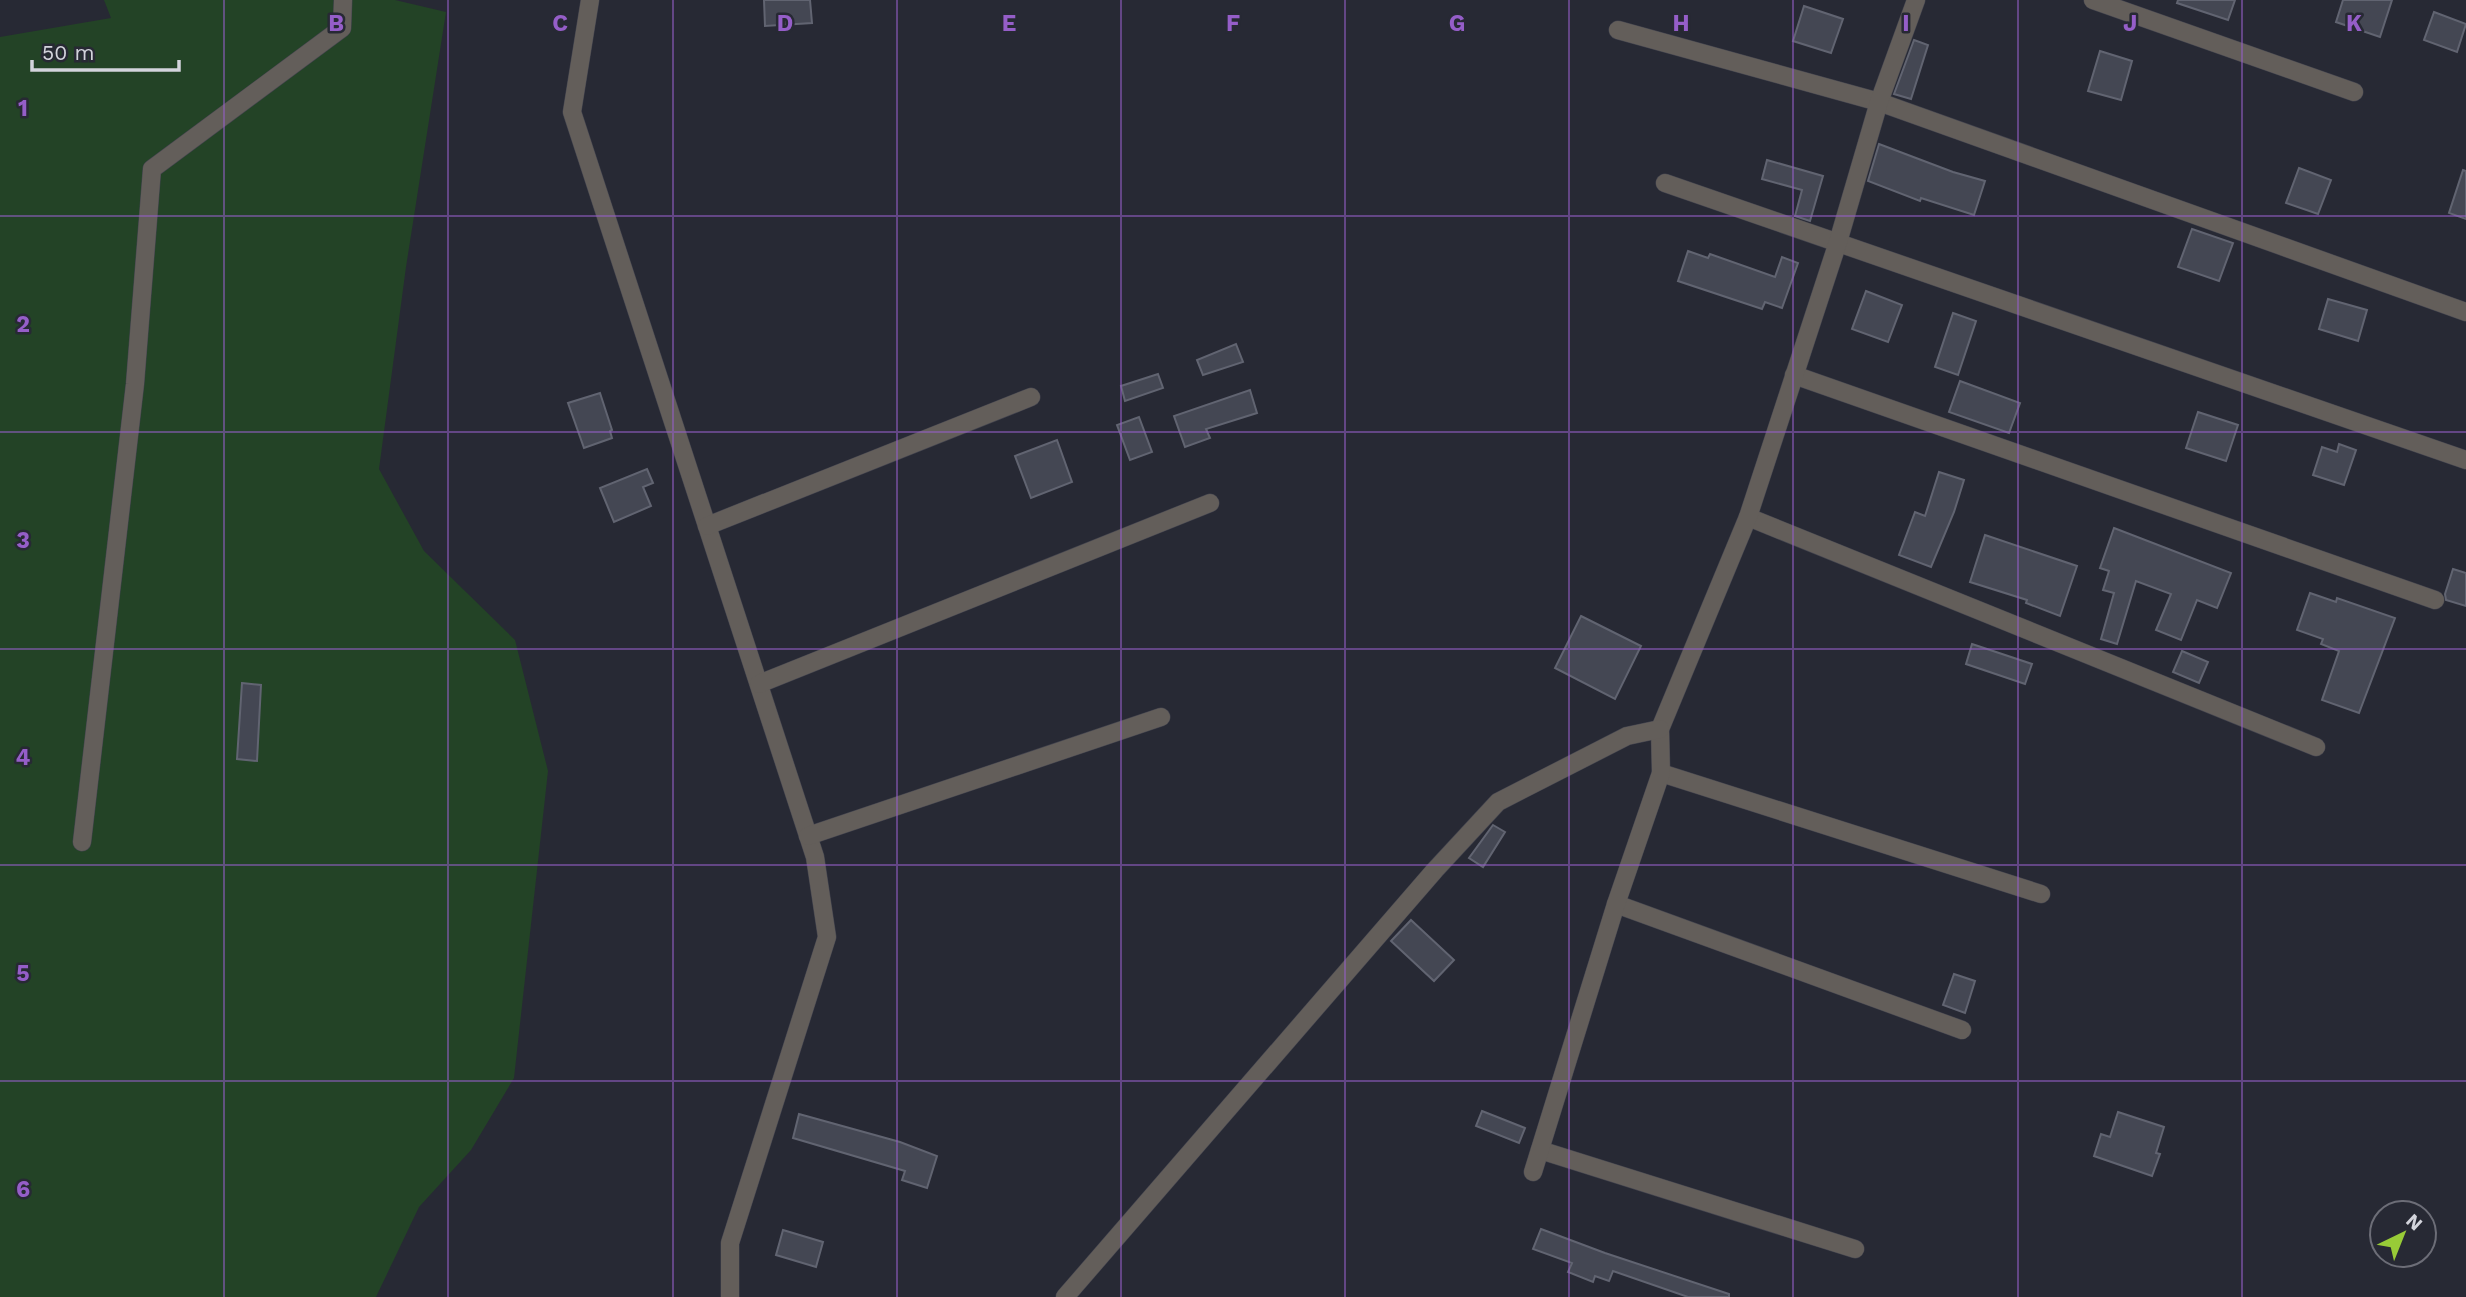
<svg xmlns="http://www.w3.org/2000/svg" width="2466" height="1297" font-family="'Work Sans',sans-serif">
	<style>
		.green { fill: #234326 }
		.building { fill: #444753; stroke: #616471; stroke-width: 2 }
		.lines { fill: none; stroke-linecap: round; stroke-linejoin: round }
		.street-casing { stroke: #43444f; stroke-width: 19 }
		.street { stroke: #635e5a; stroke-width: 18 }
		.grid { fill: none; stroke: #955ec8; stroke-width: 2; stroke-opacity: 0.55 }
		.grid-label { font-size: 23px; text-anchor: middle; font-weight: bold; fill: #955ec8; stroke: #272934; stroke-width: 5; stroke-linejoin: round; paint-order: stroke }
	</style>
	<rect width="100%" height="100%" fill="#272934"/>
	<path class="green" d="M104,0H395L446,12L406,267L379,469L424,551L515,640L548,771L514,1078L471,1150L419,1207L376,1297H0V37L111,18Z"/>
	<g class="building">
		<path d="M764,0H810L812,23L765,26Z"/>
		<path d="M2178,0H2235L2228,20L2177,3Z"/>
		<path d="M2343,0H2392L2380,37L2336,22Z"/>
		<path d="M1804,6L1843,19L1831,53L1793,41Z"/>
		<path d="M2434,12L2466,24L2457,52L2424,40Z"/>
		<path d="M1914,40L1928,45L1911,99L1894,94Z"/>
		<path d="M2100,51L2132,61L2121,100L2088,91Z"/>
		<path d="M1879,144L1953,172L1985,181L1974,215L1921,198L1920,201L1868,181Z"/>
		<path d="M1767,160L1823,176L1810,221L1795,216L1802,190L1762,179Z"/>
		<path d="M2299,168L2331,180L2318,214L2286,203Z"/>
		<path d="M2463,170L2466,171V219L2449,213Z"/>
		<path d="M2192,229L2233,243L2219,281L2178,267Z"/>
		<path d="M1688,251L1708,258L1710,254L1775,277L1782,257L1798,263L1782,308L1765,302L1762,309L1678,281Z"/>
		<path d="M1866,291L1902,305L1888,342L1852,329Z"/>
		<path d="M2328,299L2367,310L2358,341L2319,329Z"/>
		<path d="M1953,313L1976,321L1958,375L1935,367Z"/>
		<path d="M1236,344L1243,362L1203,375L1197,360Z"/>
		<path d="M1158,374L1163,388L1125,401L1121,386Z"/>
		<path d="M1960,381L2020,403L2009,433L1949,412Z"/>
		<path d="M1250,390L1257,413L1206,429L1210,438L1185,447L1174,416Z"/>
		<path d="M600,393L612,430L610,431L612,438L584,448L568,403Z"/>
		<path d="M2198,412L2238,425L2226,461L2186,448Z"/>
		<path d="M1139,417L1152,452L1130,460L1117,425Z"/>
		<path d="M1057,440L1072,482L1031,498L1015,456Z"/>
		<path d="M2339,444L2356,450L2344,485L2313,475L2322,447L2337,452Z"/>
		<path d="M647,469L653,483L643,487L651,506L614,522L600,488Z"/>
		<path d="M1939,472L1964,480L1954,512L1931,567L1899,555L1915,512L1925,516Z"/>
		<path d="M2114,528L2231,573L2217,608L2197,600L2181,640L2156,630L2171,594L2136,581L2117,644L2101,639L2114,593L2103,590L2109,571L2100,568Z"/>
		<path d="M1985,535L2077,566L2060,616L2026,603L2027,600L1970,582Z"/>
		<path d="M2453,569L2466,573V606L2446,600L2445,594Z"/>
		<path d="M2310,593L2336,602L2337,598L2395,618L2359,713L2322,700L2339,651L2321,644L2323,639L2297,630Z"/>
		<path d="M1581,616L1641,646L1615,699L1555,668Z"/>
		<path d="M1972,644L2032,664L2025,684L1966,664Z"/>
		<path d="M2182,651L2208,662L2199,683L2173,672Z"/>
		<path d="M242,683L261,685L257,761L237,759Z"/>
		<path d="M1493,825L1505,832L1483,867L1469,858Z"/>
		<path d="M1411,920L1454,960L1434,981L1391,941Z"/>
		<path d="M1954,974L1975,981L1965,1013L1943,1005Z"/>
		<path d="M1482,1111L1525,1128L1519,1143L1476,1126Z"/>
		<path d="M2118,1112L2164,1127L2156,1153L2160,1154L2152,1176L2094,1156L2101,1134L2110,1137Z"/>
		<path d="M799,1114L900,1142L937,1156L927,1188L902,1180L905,1171L793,1138Z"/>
		<path d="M1541,1229L1605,1253L1729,1294V1297H1688L1613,1271L1609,1281L1595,1276L1593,1282L1568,1272L1572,1263L1533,1249Z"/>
		<path d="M783,1230L823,1242L816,1267L776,1255Z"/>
	</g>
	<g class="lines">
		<g class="street-casing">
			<g id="street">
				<path d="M590,0L572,112L815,857L827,937L730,1243V1297"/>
				<path d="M2093,0L2354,92"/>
				<path d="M1618,30L1879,102L2466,312"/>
				<path d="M1665,183L2466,460"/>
				<path d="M1794,375L2435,600"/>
				<path d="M1748,517L2316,747"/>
				<path d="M707,526L1031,397"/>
				<path d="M759,684L1210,503"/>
				<path d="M1661,773L2041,894"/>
				<path d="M808,836L1161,717"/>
				<path d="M82,842L135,384L152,169L342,28L343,0"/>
				<path d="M1616,904L1962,1030"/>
				<path d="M1540,1150L1855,1249"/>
				<path d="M1533,1172L1616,904L1661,773L1660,729L1748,517L1838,242L1879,102L1916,0"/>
				<path d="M1065,1297L1435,870L1498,802L1627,736L1660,729"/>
			</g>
		</g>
		<use href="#street" class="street"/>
	</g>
	<path class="grid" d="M224,0V1297M448,0V1297M673,0V1297M897,0V1297M1121,0V1297M1345,0V1297M1569,0V1297M1793,0V1297M2018,0V1297M2242,0V1297M0,216H2466M0,432H2466M0,649H2466M0,865H2466M0,1081H2466"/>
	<g class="grid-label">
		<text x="336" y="31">B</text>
		<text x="560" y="31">C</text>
		<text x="785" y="31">D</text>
		<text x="1009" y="31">E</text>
		<text x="1233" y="31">F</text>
		<text x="1457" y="31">G</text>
		<text x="1681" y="31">H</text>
		<text x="1906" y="31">I</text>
		<text x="2130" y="31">J</text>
		<text x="2354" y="31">K</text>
		<text x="23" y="116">1</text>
		<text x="23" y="332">2</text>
		<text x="23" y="548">3</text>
		<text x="23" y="765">4</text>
		<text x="23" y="981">5</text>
		<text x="23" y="1197">6</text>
	</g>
	<g transform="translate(2403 1234) rotate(43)"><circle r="33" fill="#272934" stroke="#6c6d77" stroke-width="2"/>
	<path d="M0-5L12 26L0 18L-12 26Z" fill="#98cb37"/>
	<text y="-10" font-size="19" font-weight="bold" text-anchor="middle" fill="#d3d4dc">N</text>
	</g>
	<path d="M32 60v10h147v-10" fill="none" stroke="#d3d4dc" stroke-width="3.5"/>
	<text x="42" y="60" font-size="21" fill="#d3d4dc" stroke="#272934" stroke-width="5" paint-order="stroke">50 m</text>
</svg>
